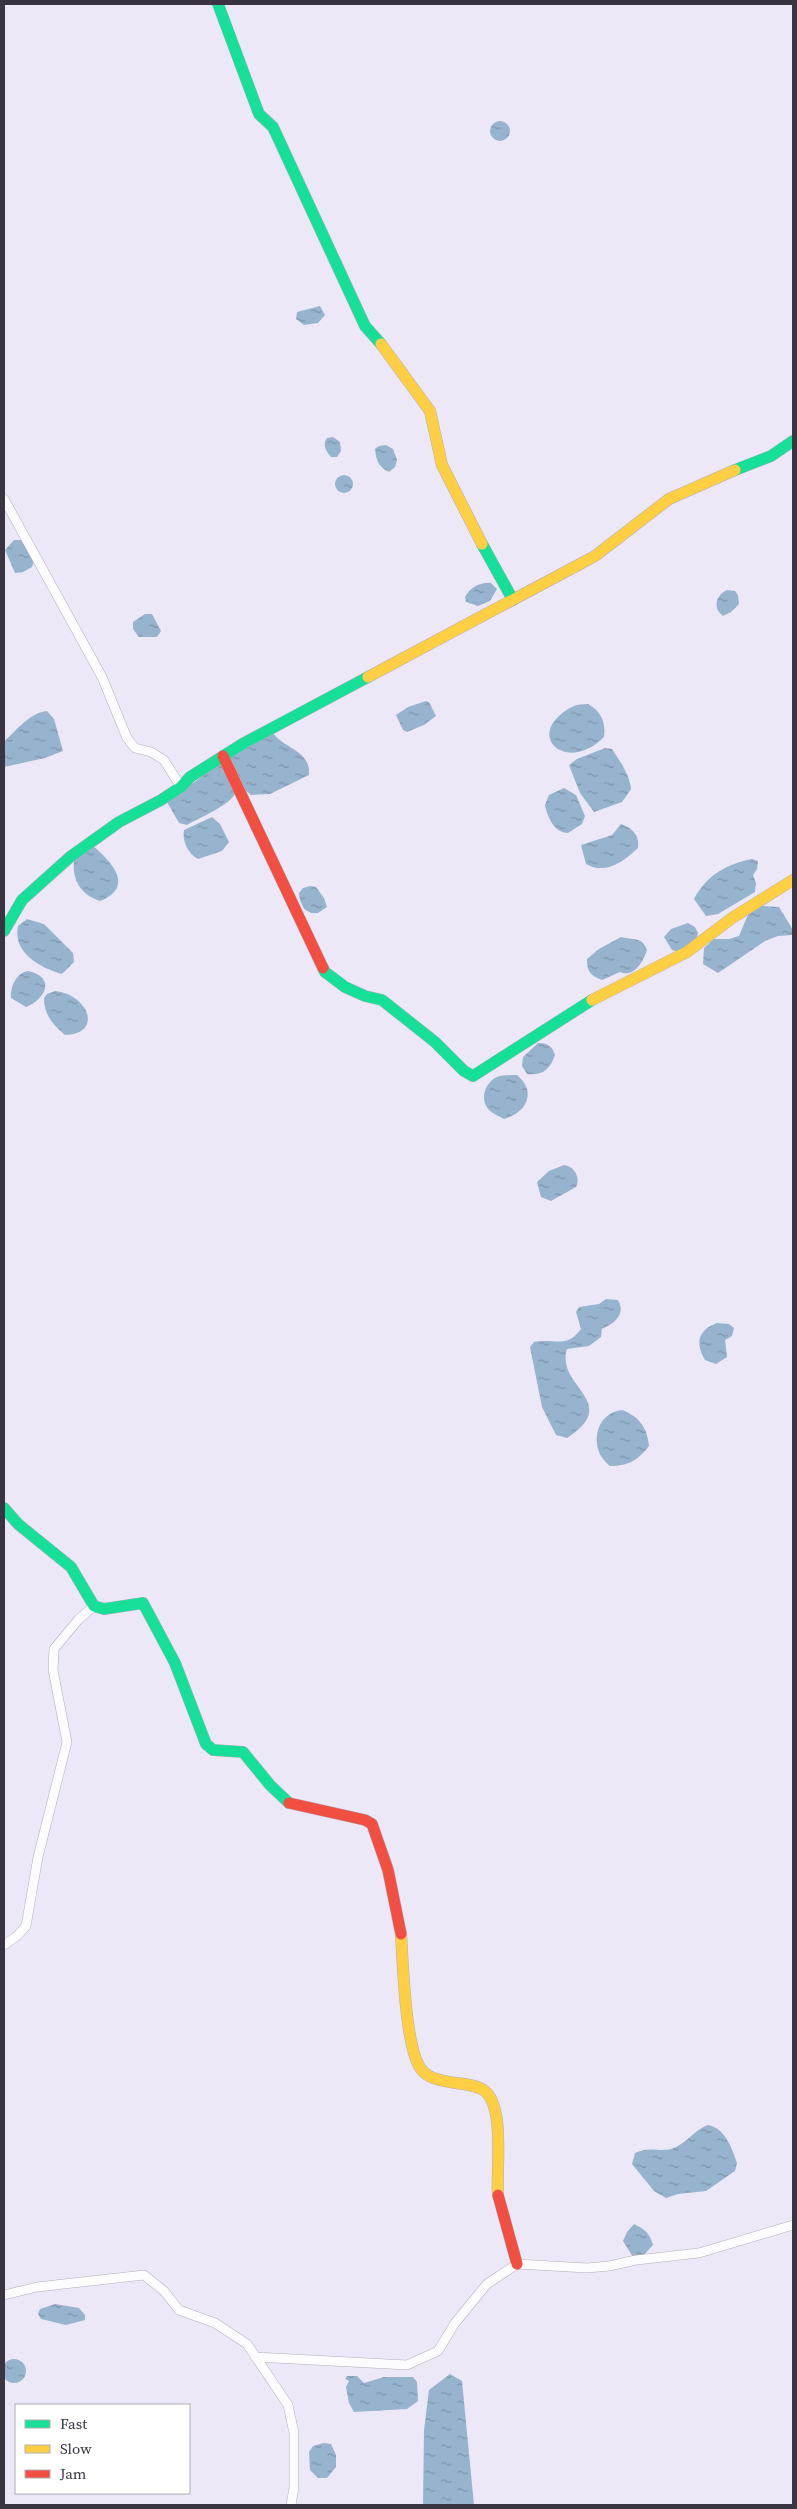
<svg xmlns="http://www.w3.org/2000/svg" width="797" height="2509" font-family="'Source Serif 4',serif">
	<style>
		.water { fill: url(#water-ripples) }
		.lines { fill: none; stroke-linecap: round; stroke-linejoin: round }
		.street-casing { stroke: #b2aeba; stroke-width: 10 }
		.fast-casing { stroke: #b2aeba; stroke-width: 12 }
		.slow-casing { stroke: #b2aeba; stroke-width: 12 }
		.jam-casing { stroke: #b2aeba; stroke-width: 12 }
		.street { stroke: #fcfcfe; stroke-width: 9 }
		.fast { stroke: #16e098; stroke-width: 11 }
		.slow { stroke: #ffcf43; stroke-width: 11 }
		.jam { stroke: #f24e42; stroke-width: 11 }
	</style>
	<defs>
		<pattern id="water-ripples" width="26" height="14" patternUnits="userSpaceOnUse" patternTransform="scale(1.25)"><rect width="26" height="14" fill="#97b4ce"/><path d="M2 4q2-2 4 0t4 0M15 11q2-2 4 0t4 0" fill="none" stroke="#7c93a9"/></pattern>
	</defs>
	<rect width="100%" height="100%" fill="#ede8f7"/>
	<g class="water">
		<circle cx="500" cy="131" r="10"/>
		<path d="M320,306L325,315L318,323L304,325L296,319L297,312Z"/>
		<path d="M333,437L340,442L341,451L337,457H331C326,451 322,445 327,438Z"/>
		<path d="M386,445L393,449L397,460L395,467L389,472C379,468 376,460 375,449L379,446Z"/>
		<circle cx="344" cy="484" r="9"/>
		<path d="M14,540H21L34,560L32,567L23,572L15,573L5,550Z"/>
		<path d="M491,583L497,589L490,601L478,606L466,602L465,597C470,587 481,582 491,583Z"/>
		<path d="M727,590L735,591L738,595L739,604L731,612L723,616C712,608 716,595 727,590Z"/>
		<path d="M145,614H152L161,631L157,637H139L133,629V622Z"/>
		<path d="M426,701L429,702L436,716L424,725L407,732L403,730L396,715L408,707Z"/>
		<path d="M588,704C601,711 606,722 604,737C569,772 530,741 560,715C569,707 576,704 588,704Z"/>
		<path d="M47,711L54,719L63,751L45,758L4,767V742C15,731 31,712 47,711Z"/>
		<path d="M273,733C284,749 311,750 309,775L270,794L251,795L246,791L229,756Z"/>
		<path d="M605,748L612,749C621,763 629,773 631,789L622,802L594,812L580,793L569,765L577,759Z"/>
		<path d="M219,764L223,765L236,792C231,805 199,818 187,825L179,823L167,802Z"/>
		<path d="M564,788L576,795L585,816L582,824L568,833C554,833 547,816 545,805L549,795Z"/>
		<path d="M212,817L220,824L229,842L222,851L198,859C188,854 182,841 184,830Z"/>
		<path d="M621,824C632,828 640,835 638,848C623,862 605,875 586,864L581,845L612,835Z"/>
		<path d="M93,846C112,862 135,887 100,901C81,895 72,880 74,861Z"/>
		<path d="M752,859L758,861L757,869L753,875L756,883L755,892L718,914L706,916L694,899C706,876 726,864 752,859Z"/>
		<path d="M310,886L316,887L324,898L327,907L318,913H311L304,909L300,900L299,893L303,888Z"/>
		<path d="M762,906L779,907L793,930L792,935L778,936L765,941L718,973L703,964L704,948L714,939H729L739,936L750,910Z"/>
		<path d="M27,919L44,924L73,953L74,962L62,974C40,968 12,952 18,926Z"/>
		<path d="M688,923L695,927L698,933L696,942L679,952L672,950L664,937L671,929Z"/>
		<path d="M621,937C633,940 643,937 647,950C643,962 634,978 620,972L602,980C590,975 587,972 587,959L599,949Z"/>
		<path d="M28,971C56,977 46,999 26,1007L11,998C10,987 16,973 28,971Z"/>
		<path d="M55,991C88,994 104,1034 65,1035C53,1025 44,1015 44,998L47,994Z"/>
		<path d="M538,1043C548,1043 552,1046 555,1055C550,1069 543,1076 527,1074L522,1066L523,1057Z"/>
		<path d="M517,1075C537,1092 527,1112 504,1119C500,1117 494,1114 490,1111C479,1101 484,1083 497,1077C502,1075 510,1075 517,1075Z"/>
		<path d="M564,1165C574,1166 581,1178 576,1187L551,1201L541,1197L537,1182L549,1171Z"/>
		<path d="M606,1299L618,1300C626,1314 615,1323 602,1329L601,1337L589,1346L567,1349C555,1387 623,1402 567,1438L556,1435L542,1407L530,1347L534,1342C556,1338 566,1349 581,1329L576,1312L579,1307L599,1304Z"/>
		<path d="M717,1323L729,1324L734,1328L732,1336L725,1340L727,1357L716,1364L705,1360C695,1343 698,1330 717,1323Z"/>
		<path d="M622,1410C640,1417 647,1428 649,1446C638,1460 629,1466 610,1466C588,1450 594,1413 622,1410Z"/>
		<path d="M708,2125C725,2128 732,2148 737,2163L735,2171L706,2191L678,2194L666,2198L654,2191L632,2164L635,2153C651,2146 657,2152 671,2149C685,2145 694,2130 708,2125Z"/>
		<path d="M634,2224C645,2229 650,2234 653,2245L642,2257H633L623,2241L627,2232Z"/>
		<path d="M55,2304L79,2308L85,2315V2320L66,2325L41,2319L38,2314L40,2309Z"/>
		<circle cx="14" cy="2371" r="12"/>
		<path d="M450,2374L462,2381L474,2505H423L424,2430L429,2390Z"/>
		<path d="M347,2376H357L364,2383L384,2377H413L417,2382L418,2401L407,2409L354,2412L349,2403L346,2387L349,2381L345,2379Z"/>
		<path d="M324,2443L331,2444L336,2455V2467L327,2478H318L310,2470L309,2452L313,2446Z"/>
	</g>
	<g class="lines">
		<g class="street-casing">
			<g id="street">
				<path d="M4,499L102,677L127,738L135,748L151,752L164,760L181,787"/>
				<path d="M4,1945L17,1936L26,1926L38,1857L67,1742L53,1670L54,1649L78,1620L94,1606"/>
				<path d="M4,2295L37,2287L144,2275L164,2291L179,2310L215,2323L247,2344L288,2405L294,2433V2488L291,2505"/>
				<path d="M255,2357L407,2365L438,2351L455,2323L487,2284L517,2264L587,2268L609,2266L636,2260L699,2253L793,2225"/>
			</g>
		</g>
		<g class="fast-casing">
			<g id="fast">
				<path d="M218,4L259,114L273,127L365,326L381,344"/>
				<path d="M735,470L771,456L793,441"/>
				<path d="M482,544L513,600"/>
				<path d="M4,931L22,900L70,857L119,822L161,800L181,787L190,777L244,743L368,677"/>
				<path d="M323,968L325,972L345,987L365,996L382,1000L435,1042L464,1071L473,1076L592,1000"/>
				<path d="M4,1508L18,1524L71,1567L94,1606L104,1609L143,1603L175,1663L206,1744L213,1750L243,1752L270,1785L289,1803"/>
			</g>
		</g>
		<g class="slow-casing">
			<g id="slow">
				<path d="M381,344L430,411L442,465L482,544"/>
				<path d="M368,677L595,556L669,499L735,470"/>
				<path d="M592,1000L687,952L732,918L793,880"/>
				<path d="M401,1934C403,1963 405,2047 421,2069C429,2080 444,2081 456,2083C465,2084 477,2085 485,2091C505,2108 496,2171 498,2195"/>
			</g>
		</g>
		<g class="jam-casing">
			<g id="jam">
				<path d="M223,756L323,968"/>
				<path d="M289,1803L365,1820L372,1824L388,1870L401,1934"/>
				<path d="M498,2195L517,2264"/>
			</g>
		</g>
		<use href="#street" class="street"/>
		<use href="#fast" class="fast"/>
		<use href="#slow" class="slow"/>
		<use href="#jam" class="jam"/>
	</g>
	<rect width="797" height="2509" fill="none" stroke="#3a3442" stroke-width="10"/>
	<rect x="15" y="2404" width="175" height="90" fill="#ffffff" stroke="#b0aeb3"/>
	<rect x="25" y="2420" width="25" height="8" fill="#16e098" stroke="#b0aeb3"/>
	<text x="60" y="2429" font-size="15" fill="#3a3442">Fast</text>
	<rect x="25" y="2445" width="25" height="8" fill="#ffcf43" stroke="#b0aeb3"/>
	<text x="60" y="2454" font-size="15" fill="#3a3442">Slow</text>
	<rect x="25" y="2470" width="25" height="8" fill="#f24e42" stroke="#b0aeb3"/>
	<text x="60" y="2479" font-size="15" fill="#3a3442">Jam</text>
</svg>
